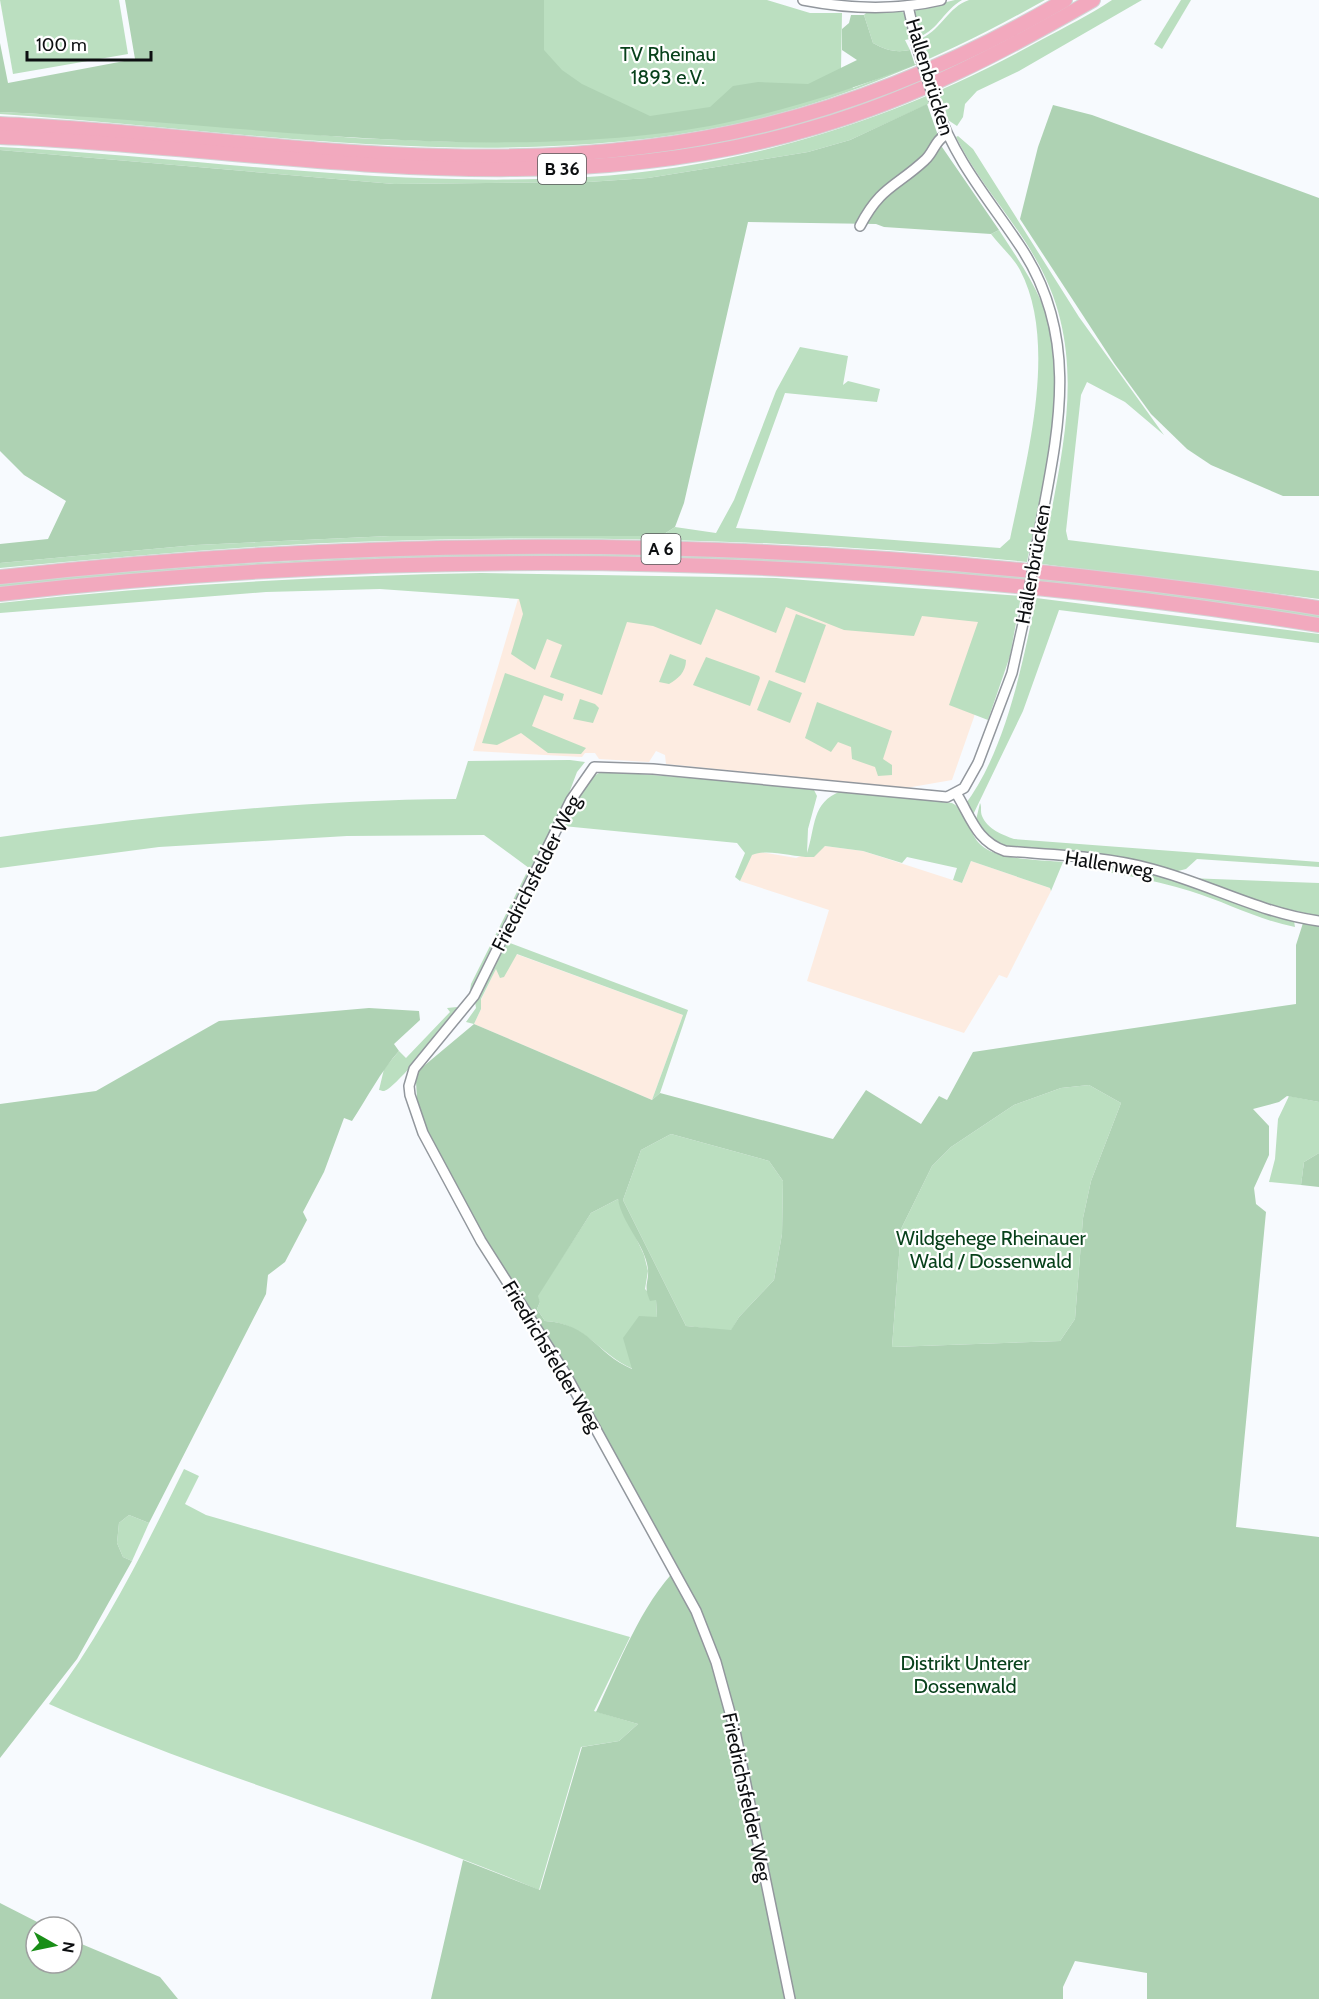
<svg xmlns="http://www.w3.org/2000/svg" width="1319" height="1999" font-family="Cabin,sans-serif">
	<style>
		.industrial { fill: #fdece1 }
		.green { fill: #bbdfc0 }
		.forest { fill: #aed2b3; fill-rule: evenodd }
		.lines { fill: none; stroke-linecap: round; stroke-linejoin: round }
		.minor-casing { stroke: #92979d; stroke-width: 12 }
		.highway-casing { stroke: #d3d4d4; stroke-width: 16 }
		.minor { stroke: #fff; stroke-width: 9 }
		.highway { stroke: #f2a9be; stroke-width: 14 }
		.minor-bridge-casing { stroke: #92979d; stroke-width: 12; stroke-linecap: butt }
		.minor-bridge { stroke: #fff; stroke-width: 9 }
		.labels { text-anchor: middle; stroke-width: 4.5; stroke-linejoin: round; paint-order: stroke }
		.shield { fill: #fff; stroke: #565758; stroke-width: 1.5 }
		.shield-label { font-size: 18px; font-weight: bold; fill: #0d0f11 }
		.park-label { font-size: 20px; fill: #08411b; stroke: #fff }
		.street-label { font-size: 20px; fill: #0d0f11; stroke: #fff }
	</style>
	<rect width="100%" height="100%" fill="#f7fafe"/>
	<g class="industrial">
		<path d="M518,599L999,613L974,717L952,780L906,788L666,764L665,755L656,751L649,762L599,759L595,753H585L582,757L473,751Z"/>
		<path d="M825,846L863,851L962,883L971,861L1050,888L1051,891L1007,978L999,975L964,1033L807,981L829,910L740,881L751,855L760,852L796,858Z"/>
		<path d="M505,950L683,1015L652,1100L474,1024L481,1009V1000Z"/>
	</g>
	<g class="green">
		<path d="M0,0H119L128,54L13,74Z"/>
		<path d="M544,0H767L810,13H842L841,69L853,88L929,59L922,38C942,29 948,7 969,0H1045C947,55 847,100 736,124C494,175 244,130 0,114V112L113,117L355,138L455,142L543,77Z"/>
		<path d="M955,0H962C944,10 939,29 919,37L914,13L917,9Z"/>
		<path d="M1112,0H1142L1019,71L977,91L965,104L963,117L957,126L948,120L941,98L850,140L808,152L648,178L588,182L394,184L0,150V147C195,157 391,189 587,177C748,167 901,118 1041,40C1065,27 1090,15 1112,0Z"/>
		<path d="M1181,0H1191L1162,49L1154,44Z"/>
		<path d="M900,10L906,15L910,39L905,40L910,50C896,53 885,50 873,43L864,15L868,11Z"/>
		<path d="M958,136L973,149L1079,317L1164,435L1125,402L1087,382L1081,395L1066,531L1068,540L1319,571V599L1042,564C1059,457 1094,357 1034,256C1010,215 977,180 956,137Z"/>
		<path d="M999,230C1014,253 1030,276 1041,301C1074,380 1042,482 1027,562C815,541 600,534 387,541C257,544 129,556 0,568V563L196,545L390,536H661L675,527L716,533L734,500L776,391L800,347L848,356L843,385L848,381L880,389L877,402L785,393L736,528L1000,548L1010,539C1026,461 1059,344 1020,270C1013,257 1000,246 991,234Z"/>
		<path d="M470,554C606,554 742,555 878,564C1026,574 1173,593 1319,614V619L1232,606L558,558L0,588V583C157,568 313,558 470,554Z"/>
		<path d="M481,573L776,578L1021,596L1010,656L988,720L949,705L978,622L922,616L914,636L844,630L786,607L776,633L716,609L701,645L653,626L627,622L602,695L550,677L562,645L547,639L535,670L511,654L523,614L519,599L380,589L266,592L0,613V603C160,585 320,576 481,573Z"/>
		<path d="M1036,598L1319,634V643L1059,610L1023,711L971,819L964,806C1005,753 1023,663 1036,598Z"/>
		<path d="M796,614L826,625L805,683L775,672Z"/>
		<path d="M670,654L686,660C686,672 678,679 669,684L659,682Z"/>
		<path d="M706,657L759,676L760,678L750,706L693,685Z"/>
		<path d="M505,673L564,694L562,701L544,695L532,726L586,748L581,754L548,753L521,733L497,745L482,743Z"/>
		<path d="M769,680L802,693L790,723L757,710Z"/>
		<path d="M580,699L595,704L599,708L593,723L573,719Z"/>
		<path d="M817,702L892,731L883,759L892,765V775L878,776L875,767L852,759L851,747L838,742L831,752L805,738Z"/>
		<path d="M570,760L585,762L577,772L566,801L469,997L471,984L529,868L484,835L347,836L159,847L0,868V837C152,816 303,800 456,799L468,761Z"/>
		<path d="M603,771L813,788L817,796L808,829L807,853C816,826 811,803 841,791L952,803C969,812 968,834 981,845C996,860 1042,860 1063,862L1051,891L1050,888L971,861L962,883L953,880L957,868L907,857L902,863L863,851L825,846L814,857C794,858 769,848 752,855L740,881L735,877L745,853L737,843L563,826L588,779Z"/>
		<path d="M980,803C982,807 980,811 982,816C987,829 1003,835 1014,839L1319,862V867L1197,859L1186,869L1174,872L1006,847L988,838L976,820Z"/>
		<path d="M1077,862C1148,857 1226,903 1294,921L1295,927C1258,920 1226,902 1190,891C1151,879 1112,872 1072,867Z"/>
		<path d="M1188,878L1319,883V916L1259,903Z"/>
		<path d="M505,941L688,1010L660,1093L652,1100L683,1015L517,954L504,977L500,978L496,969L481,999V1009L474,1024L466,1022L476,1008L475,1002Z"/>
		<path d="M457,1007C457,1017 399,1082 388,1089C383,1092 384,1091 379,1090L384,1069L399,1051L406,1058L450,1012L447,1008Z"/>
		<path d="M1089,1085L1121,1103L1091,1181L1083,1218L1075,1319L1060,1341L892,1347L901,1229L932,1166L951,1147L1014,1105L1061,1088Z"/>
		<path d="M1289,1096L1319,1102V1153L1304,1162L1301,1185L1269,1182L1275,1159L1278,1119Z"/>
		<path d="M671,1134L769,1161L783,1181L782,1234L774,1280L739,1317L731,1331L686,1326L623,1200L641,1150Z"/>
		<path d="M618,1199L644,1255L648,1271L645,1289L656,1300L657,1317L631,1362L633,1369C598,1354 588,1324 545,1321L537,1309L540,1302L537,1296L591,1213Z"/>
		<path d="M184,1469L199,1476L185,1504L206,1515L630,1637L594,1711L638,1724L619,1741L581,1747L539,1890C378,1821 208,1775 49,1704C104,1632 144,1550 184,1469Z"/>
		<path d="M129,1515L149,1523L132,1561L123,1557L117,1543L119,1523Z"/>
	</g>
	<g class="forest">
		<path d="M125,0H544V50L562,70L582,84L650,116L710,107L733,86L758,82L808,84L857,60L842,50V29L849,23L851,15H864L873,43C885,50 896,53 910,50L915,65C832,97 744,124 655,134C437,159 218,121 0,112V43L8,83L135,59Z"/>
		<path d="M927,104L942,147L999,230L991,234L884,227L876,224L748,222L684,503L675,527L661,536H390L196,545L0,563V544L48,539L66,501L24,475L0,451V150L394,184L588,182L648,178L808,152L850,140Z"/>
		<path d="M1053,105L1092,115L1319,198V496H1283L1211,465L1187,449L1151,414L1114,363L1020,219L1038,147Z"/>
		<path d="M1303,923L1319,925V1102L1287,1096L1279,1102L1253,1109L1269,1126V1155L1254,1188L1256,1204L1266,1212L1236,1527L1319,1537V1999H1147V1973L1075,1961L1063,1987V1999H431L463,1860L540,1890L582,1747L619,1741L638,1724L596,1712C619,1664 640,1606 678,1567L568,1371L485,1239L425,1131L417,1099L416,1082L419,1070L474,1024L652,1100L660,1093L833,1139L866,1090L921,1124L939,1096L947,1100L973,1052L1296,1004V945ZM1089,1085L1121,1103L1091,1181L1083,1218L1075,1319L1060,1341L892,1347L901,1229L932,1166L951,1147L1014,1105L1061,1088ZM671,1134L769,1161L783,1181L782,1234L774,1280L739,1317L731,1330L686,1326L623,1200L641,1150ZM618,1199C622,1224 645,1244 648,1269C649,1284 643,1284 650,1301L656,1300L657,1317L639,1316L623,1338L632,1369C595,1353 591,1324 545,1321L537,1309L540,1302L538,1296L591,1213Z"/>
		<path d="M369,1008L419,1011L420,1020L394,1044L399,1051C381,1071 367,1098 352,1121L344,1118L324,1172L303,1212L307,1220L285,1262L268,1275L266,1294L149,1523L129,1515L119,1523L117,1543L123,1557L132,1561L77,1659L0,1758V1104L96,1091L219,1021Z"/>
		<path d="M1319,1153V1187L1301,1185L1304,1162Z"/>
		<path d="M0,1903L47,1927H36V1963H72V1940L160,1977L178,1999H0Z"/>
	</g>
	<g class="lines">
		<g class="minor-casing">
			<g id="minor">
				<path d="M803,0C849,9 895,11 941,0"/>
				<path d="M908,6L918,50"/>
				<path d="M936,106C956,162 988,198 1020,246C1085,343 1055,443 1036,549"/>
				<path d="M860,226C881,186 896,187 925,160C934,152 935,140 946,135"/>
				<path d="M956,793C971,817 976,841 1005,851C1054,855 1105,856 1152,869C1209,884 1260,913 1319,921"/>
				<path d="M790,1999L735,1731L716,1662L696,1611L565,1373L481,1241L423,1133L410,1095L409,1086L414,1069L474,996L571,800L594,767L653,769L947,797L964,788L978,763L1012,673L1026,610"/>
			</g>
		</g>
		<g class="highway-casing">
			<g id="highway">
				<path d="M0,124C149,130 296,153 445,156C677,162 864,118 1065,0"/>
				<path d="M0,137C275,148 545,209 816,127C915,98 1005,51 1093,0"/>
				<path d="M0,577C438,528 884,539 1319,608"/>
				<path d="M0,594C437,544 885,555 1319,625"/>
			</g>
		</g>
		<use href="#minor" class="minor"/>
		<use href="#highway" class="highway"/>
		<g class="minor-bridge-casing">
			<g id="minor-bridge">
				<path d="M918,50L936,106"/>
				<path d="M1026,610L1036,549"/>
			</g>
		</g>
		<use href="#minor-bridge" class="minor-bridge"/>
	</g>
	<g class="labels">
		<g class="shield">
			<rect x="538" y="154" width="48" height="30" rx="4.5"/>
			<rect x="641.5" y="534" width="39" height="30" rx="4.5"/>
		</g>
		<g class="shield-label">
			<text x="562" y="175">B 36</text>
			<text x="661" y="555">A 6</text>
		</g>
		<g class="park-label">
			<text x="668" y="61">TV Rheinau<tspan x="668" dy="23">1893 e.V.</tspan></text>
			<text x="991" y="1245">Wildgehege Rheinauer<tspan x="991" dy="23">Wald / Dossenwald</tspan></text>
			<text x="965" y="1670">Distrikt Unterer<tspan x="965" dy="23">Dossenwald</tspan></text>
		</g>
		<g class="street-label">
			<text transform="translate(930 77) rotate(73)" y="7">Hallenbrücken</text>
			<text transform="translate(1033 564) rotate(-80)" y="7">Hallenbrücken</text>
			<text transform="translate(1109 864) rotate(9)" y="7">Hallenweg</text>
			<text transform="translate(536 873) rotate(-63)" y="7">Friedrichsfelder Weg</text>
			<text transform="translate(552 1356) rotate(59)" y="7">Friedrichsfelder Weg</text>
			<text transform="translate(747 1797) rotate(78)" y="7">Friedrichsfelder Weg</text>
		</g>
	</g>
	<g transform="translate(54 1945) rotate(99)"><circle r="28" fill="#ffffff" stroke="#9e9fa0" stroke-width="1.5"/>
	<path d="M0-4.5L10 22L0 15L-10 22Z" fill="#198e17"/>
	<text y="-9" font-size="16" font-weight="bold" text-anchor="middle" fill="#0d0f11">N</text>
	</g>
	<path d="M27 51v9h124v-9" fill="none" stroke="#0d0f11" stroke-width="3"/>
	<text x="36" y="51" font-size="18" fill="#0d0f11" stroke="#ffffff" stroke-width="4.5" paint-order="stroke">100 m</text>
</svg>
